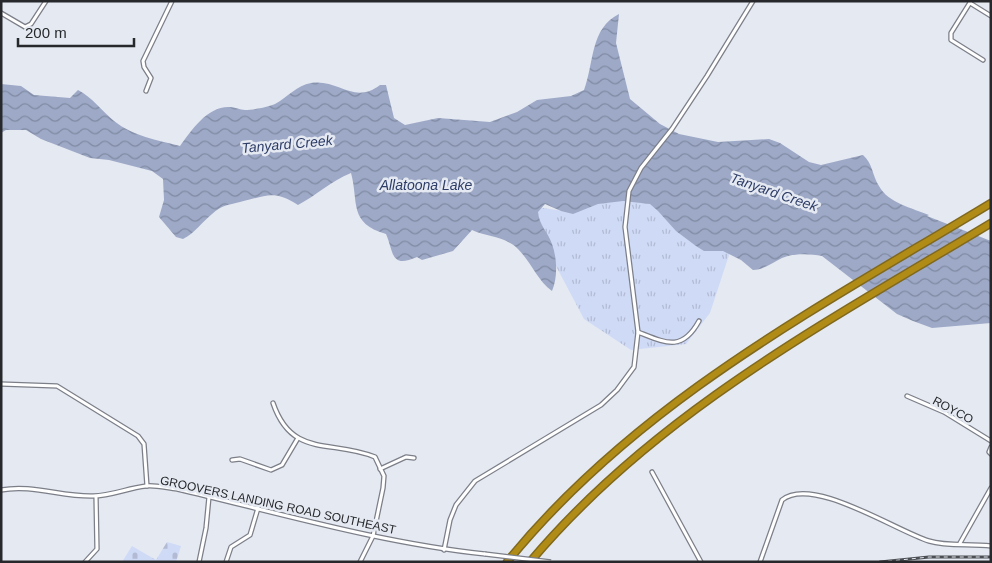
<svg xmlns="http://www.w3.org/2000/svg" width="992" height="563" font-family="Helvetica,sans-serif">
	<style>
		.grass { fill: url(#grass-tufts) }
		.cemetery { fill: url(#cemetery-stones) }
		.water { fill: url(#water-waves) }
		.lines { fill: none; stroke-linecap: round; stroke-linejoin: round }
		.minor-casing { stroke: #7c7f88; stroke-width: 5.5 }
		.motorway-casing { stroke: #80691e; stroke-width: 9 }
		.minor { stroke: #fff; stroke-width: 3 }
		.motorway { stroke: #b08c17; stroke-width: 6 }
		.rail-casing { stroke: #4b4e52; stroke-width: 3 }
		.rail { stroke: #e5e9f2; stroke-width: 1; stroke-dasharray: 4; stroke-linecap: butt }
		.minor-bridge-casing { stroke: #7c7f88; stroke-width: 5.5; stroke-linecap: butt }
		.minor-bridge { stroke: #fff; stroke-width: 3 }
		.labels { text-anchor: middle; stroke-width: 5; stroke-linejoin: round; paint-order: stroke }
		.street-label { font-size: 12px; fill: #26282b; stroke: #e5e9f2 }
		.water-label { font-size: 14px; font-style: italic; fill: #2e3d67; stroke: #e5e9f2 }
	</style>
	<defs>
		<pattern id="grass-tufts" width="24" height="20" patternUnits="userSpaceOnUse" patternTransform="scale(1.25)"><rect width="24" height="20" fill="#cfdaf6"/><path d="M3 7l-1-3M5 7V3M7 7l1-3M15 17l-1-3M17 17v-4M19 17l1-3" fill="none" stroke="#b2bbd3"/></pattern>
		<pattern id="cemetery-stones" width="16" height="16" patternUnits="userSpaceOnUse" patternTransform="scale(1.25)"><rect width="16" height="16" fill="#cfdaf6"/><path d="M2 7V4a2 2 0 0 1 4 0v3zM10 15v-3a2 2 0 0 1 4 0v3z" fill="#b2bbd3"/></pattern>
		<pattern id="water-waves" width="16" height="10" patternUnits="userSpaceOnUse" patternTransform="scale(1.25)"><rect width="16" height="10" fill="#9da9c7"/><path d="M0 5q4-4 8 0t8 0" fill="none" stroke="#808aa2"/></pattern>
	</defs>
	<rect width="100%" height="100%" fill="#e5e9f2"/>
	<path class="grass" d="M617,198H646L730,252L710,313L686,344L631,350L584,319L556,266L551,245L536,222V207L570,212Z"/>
	<path class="cemetery" d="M167,542L181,546L176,562H122L132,546L156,560Z"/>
	<path class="water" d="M619,14L616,43L630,99L660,124L679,134L718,142L769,139L780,143L809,162L821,165L863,155C873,164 872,175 879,186C888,203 912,208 929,215L927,216L991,241V323L932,328L913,321L897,314L822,256C810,254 794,253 782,258C772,263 765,269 753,270L741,260L723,251H704L696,246L676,231L658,211L650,204L623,201L598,204L573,214L561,211L545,204L538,212C539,225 548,232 552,244C557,258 558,277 552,291C537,280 531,262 518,249C505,236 487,237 472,230L453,251L422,260L417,257C390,269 394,252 386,234C348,223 359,202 351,173C331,181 317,195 298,205C274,189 266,196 240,202C228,205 222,205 212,214C202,222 195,233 183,239L176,237L159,217L164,200L163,179L152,171L109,160L90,158L41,139L26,130H6L1,133V84L21,86L34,95L70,98L78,90C92,97 102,111 114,121C133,136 157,140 180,146C192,130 207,106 230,107C235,107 240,110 245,110C253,110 268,107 275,104C288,97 297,85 311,83C339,79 354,105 380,85H386L394,118L405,125L438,118L490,122L517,112L537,100L571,96L584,90C594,64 590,28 619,14Z"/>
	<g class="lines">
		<g class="minor-casing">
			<g id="minor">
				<path d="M971,1L951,33V40L983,60"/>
				<path d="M970,3L991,16"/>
				<path d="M1,13L25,27L31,24L46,1"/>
				<path d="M146,91L151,78L144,67L143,61L172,1"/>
				<path d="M638,332C666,343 682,352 699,321"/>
				<path d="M1,384L57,386L138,436L144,444L147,486"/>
				<path d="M907,396L944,412L991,441"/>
				<path d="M273,403C292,459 332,439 375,457L384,476L383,488L373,536L360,562"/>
				<path d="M991,447L989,452L991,454"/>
				<path d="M232,460L240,459L271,470L282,465L298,438"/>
				<path d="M380,469L406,457L414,458"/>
				<path d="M652,472L701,562"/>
				<path d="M1,490C32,484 62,497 93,496C111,496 128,488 146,486C156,485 167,488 177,489C279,513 381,543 485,554"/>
				<path d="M960,543L991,488"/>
				<path d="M444,550L450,520L456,505L475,481L601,405L617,390L634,367L638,332L625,227L629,191L641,168L672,129L707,76L753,1"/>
				<path d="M85,562L97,549L96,497"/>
				<path d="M199,562L206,528L209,497"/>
				<path d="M226,562L231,547L250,535L258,508"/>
				<path d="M760,562L782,500C812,475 896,531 929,541C948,547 971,543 991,546"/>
			</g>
		</g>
		<g class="motorway-casing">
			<g id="motorway">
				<path d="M507,562C638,401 818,308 991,203"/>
				<path d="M530,562C655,413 827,322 991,223"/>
			</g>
		</g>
		<use href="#minor" class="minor"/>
		<use href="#motorway" class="motorway"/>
		<g class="rail-casing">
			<path id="rail" d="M880,562L929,557H991"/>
		</g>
		<use href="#rail" class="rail"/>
		<g class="minor-bridge-casing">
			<path id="minor-bridge" d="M485,554L551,562"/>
		</g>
		<use href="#minor-bridge" class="minor-bridge"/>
	</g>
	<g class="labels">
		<g class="street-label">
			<text transform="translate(953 410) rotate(28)" y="4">ROYCO</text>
			<text transform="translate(278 505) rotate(12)" y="4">GROOVERS LANDING ROAD SOUTHEAST</text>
		</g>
		<g class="water-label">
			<text transform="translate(287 144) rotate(-5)" y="5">Tanyard Creek</text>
			<text x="426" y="190">Allatoona Lake</text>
			<text transform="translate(774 192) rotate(19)" y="5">Tanyard Creek</text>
		</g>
	</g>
	<rect width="992" height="563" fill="none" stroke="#26282b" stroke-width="5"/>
	<path d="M18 38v8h116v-8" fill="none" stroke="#26282b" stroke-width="2.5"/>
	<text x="25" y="38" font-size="15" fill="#26282b" stroke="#e5e9f2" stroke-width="4" paint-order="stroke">200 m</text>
</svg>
